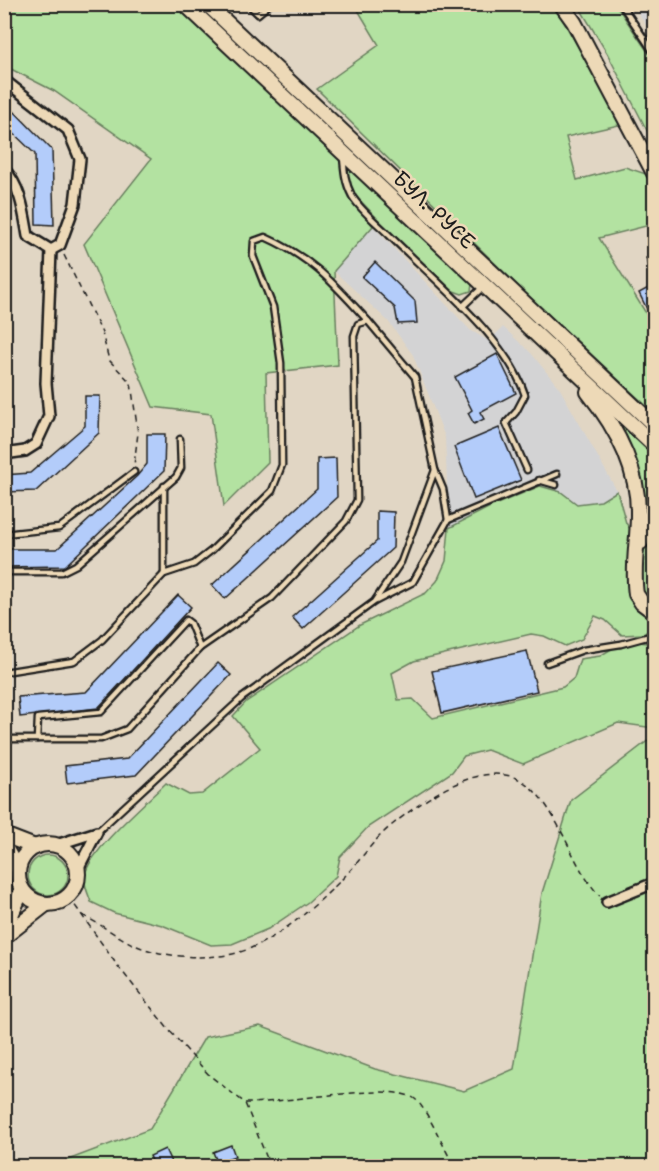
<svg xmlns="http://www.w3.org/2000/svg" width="659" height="1171" font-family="'Shantell Sans',sans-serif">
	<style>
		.built { fill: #d3d3d4 }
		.green { fill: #b3e2a1; stroke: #687f5e; stroke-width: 1.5 }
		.building { fill: #b3ccfa; stroke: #1c1c1c; stroke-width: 1.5 }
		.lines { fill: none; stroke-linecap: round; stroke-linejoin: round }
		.lane-casing { stroke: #1c1c1c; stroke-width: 9 }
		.street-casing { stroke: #1c1c1c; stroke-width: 14 }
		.secondary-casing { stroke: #1c1c1c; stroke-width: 18 }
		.path { stroke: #1c1c1c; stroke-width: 1.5; stroke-dasharray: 6 4.5; stroke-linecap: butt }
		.lane { stroke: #edd9b7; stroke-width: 4.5 }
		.street { stroke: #edd9b7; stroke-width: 9 }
		.secondary { stroke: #edd9b7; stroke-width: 14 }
		.labels { text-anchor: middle; stroke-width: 5; stroke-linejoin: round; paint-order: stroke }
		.street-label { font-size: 21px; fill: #1c1c1c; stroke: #edd9b7 }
	</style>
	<rect width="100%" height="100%" fill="#e1d6c4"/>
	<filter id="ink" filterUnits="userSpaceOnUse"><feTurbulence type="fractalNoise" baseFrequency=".0167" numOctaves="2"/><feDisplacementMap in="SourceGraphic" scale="12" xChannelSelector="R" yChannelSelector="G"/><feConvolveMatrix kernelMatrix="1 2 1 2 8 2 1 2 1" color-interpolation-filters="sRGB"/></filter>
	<g filter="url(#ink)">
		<g class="built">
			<path d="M633,5H654V37Z"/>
			<path d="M373,226L470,330L489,341L503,327L531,353L560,389L617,491L601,501L577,504L561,492L539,486L492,506L449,528L445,437L413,355L388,321L334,271Z"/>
		</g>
		<g class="green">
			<path d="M4,5H179L339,157L349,196L373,226L334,271L338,365L266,373L268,462L224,506L211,414L153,407L84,244L151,159L54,91L5,66Z"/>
			<path d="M355,5H554L623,124L566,137L577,180L625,167L649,175L654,185V224L599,238L654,326V413L515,283L317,89L379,45Z"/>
			<path d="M578,5H616L654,61V144L607,53Z"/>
			<path d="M347,169L354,172L472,284L471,291L462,294L448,289L395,237L355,195L348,181Z"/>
			<path d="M609,411L654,453V503L641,529Z"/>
			<path d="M540,486L561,492L577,504L601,501L617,491L626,523L634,535L631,594L652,620V628L643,634L622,635L605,620L595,616L582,639L565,646L544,636L531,634L414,661L392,673L398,700L413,699L433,718L563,687L574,678L580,659L600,656L626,640L654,644V728L618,723L523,764L487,750L464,756L452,772L368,827L340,857L336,876L308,902L268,929L232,944L211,945L162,925L114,913L91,902C88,893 83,884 85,875C90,850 147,802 166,783L189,795L202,794L260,748L233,716L246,702L360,625L426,593L437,581L446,561L449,528L492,506Z"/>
			<path d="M654,517V604L643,591L642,558Z"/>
			<path d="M654,736V1166H52L150,1129L205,1037L260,1026L375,1069L464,1091L514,1069L542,893L571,800Z"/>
			<circle cx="48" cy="875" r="20"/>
		</g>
		<g class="building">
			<path d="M4,101L52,150L54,225L36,224L35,154L4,124Z"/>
			<path d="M654,254V276L646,258Z"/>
			<path d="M375,262L415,301L417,323L398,324L395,308L362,277Z"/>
			<path d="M654,285V323L639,293Z"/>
			<path d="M497,354L516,393L480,412L484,419L474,424L468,413L472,410L455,377Z"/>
			<path d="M85,396H100L99,433L36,491L4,492V475L30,473L85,426Z"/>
			<path d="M499,428L521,480L474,499L454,447Z"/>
			<path d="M147,434H165L164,471L65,566L4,567V549H57L137,476L147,464Z"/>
			<path d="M336,458L337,497L225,599L212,585L317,489V459Z"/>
			<path d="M377,511L394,512L393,548L303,629L292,617L377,541Z"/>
			<path d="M178,595L191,607L98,708L20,717L18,697L86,692Z"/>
			<path d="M527,651L537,691L442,713L432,671Z"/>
			<path d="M218,663L231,675L136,775L67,783L65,766L127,759Z"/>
			<path d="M231,1145L235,1156L217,1162L213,1152Z"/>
			<path d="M165,1149L171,1162L155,1167L150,1156Z"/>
		</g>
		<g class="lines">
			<g class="lane-casing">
				<g id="lane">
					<path d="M248,4L258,14L270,4"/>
					<path d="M621,4L654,53"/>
					<path d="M343,156C344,170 345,183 352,196C361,211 377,223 390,236C432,278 507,338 525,395L516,412L506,423L527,470"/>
					<path d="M462,307L484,286"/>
					<path d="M539,480L556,485"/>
					<path d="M164,486V574"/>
					<path d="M448,520L557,474"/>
					<path d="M4,534L59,528L134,472"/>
					<path d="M4,572H62L76,565L176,477L181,468L180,439"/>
					<path d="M376,601L413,582L448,520L443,489L435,470"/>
					<path d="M547,663L583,650L621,644L654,635"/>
					<path d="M4,672L74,661L102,640L164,574L194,564L212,550L272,491L282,465L281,363L273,307L253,256L254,241L265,237C314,259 333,283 368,321"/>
					<path d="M4,739H101L127,729L200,648L272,598L346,521L357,500L354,336L358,324L368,321L415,377L435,470L401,562L374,602L242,698L97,832"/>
					<path d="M37,739L38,718L101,712L186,620L190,623L200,648"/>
				</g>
			</g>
			<g class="street-casing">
				<g id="street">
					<path d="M4,80L68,130L80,159L75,204L60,245L51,250"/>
					<path d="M4,169C21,187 24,213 28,236L51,250"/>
					<path d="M4,454L25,451L36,444L49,416L46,383L51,250"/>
					<path d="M56,845L97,832L78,869"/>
					<path d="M607,902L654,883"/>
				</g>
			</g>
			<g class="secondary-casing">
				<g id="secondary">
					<path d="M185,4L654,445"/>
					<path d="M207,4L654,425"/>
					<path d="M561,4L574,22L654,173"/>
					<path d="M588,392C616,427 639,468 638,515C638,541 632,568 636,594L642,603L654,612"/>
					<path d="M641,542L654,510"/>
					<path d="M4,835L35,847"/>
					<circle cx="48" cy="874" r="30"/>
					<path d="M4,846L18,870"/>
					<path d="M4,931L22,890"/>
					<path d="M4,937L45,905"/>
				</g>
			</g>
			<g class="path">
				<path d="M64,255L102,333L109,360L131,383L138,433L134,465"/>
				<path d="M69,897L117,965L169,1030L209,1075L245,1103L270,1166"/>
				<path d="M82,915C101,924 120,939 137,946C163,957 200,959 227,955C271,949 326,898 355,865C367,851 377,837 392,825C424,799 489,752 529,786C562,815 571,866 600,896"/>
				<path d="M245,1103C280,1104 391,1081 415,1099C426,1107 446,1152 454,1166"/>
			</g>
			<use href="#lane" class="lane"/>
			<use href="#street" class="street"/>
			<use href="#secondary" class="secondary"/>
		</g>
	</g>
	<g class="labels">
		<g class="street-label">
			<text transform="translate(434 210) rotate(43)" y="7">БУЛ. РУСЕ</text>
		</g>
	</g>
	<rect width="659" height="1171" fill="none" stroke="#edd9b7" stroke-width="24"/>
	<rect x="12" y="12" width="635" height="1147" fill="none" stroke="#1c1c1c" stroke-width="2" filter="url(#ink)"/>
</svg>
